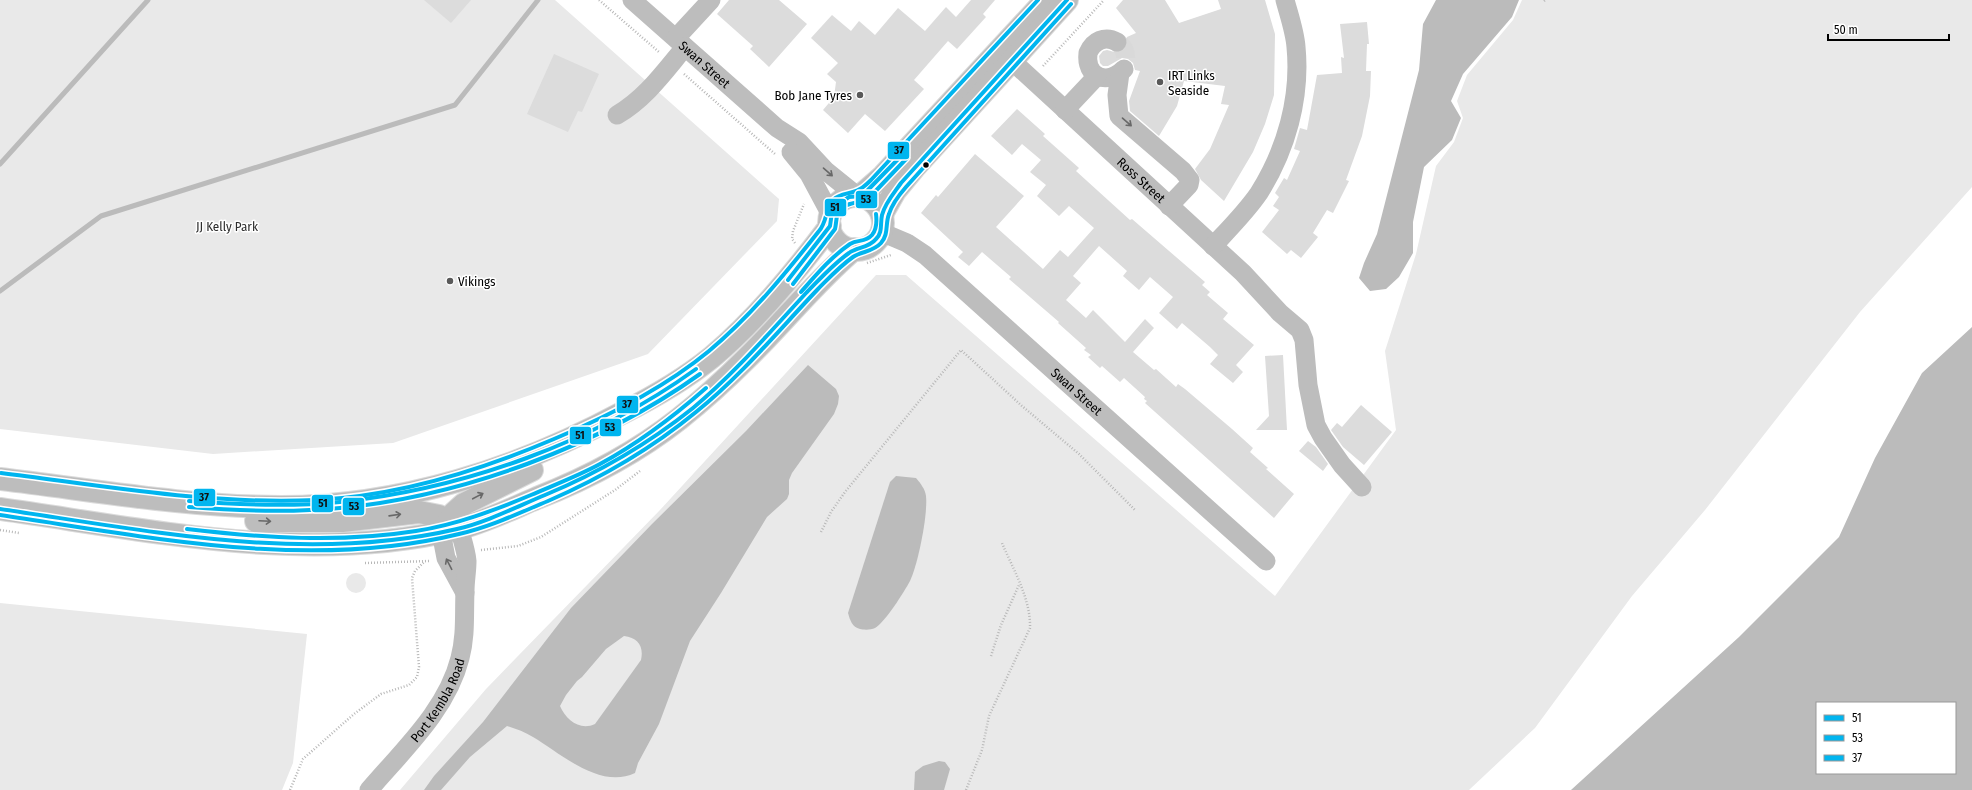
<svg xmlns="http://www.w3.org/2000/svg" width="1972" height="790" font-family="'Fira Sans Condensed',sans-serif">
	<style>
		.green { fill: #e9e9e9 }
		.water { fill: #bbb; fill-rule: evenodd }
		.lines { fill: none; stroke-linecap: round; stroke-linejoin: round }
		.stream { stroke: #bbb; stroke-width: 5 }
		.building { fill: #dcdcdc }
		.minor-tunnel { stroke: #d9d9d9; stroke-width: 19; stroke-dasharray: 19 10; stroke-linecap: butt }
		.major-casing { stroke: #dbdbdb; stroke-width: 24 }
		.path { stroke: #b8b8b8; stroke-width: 2.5; stroke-dasharray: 1 2; stroke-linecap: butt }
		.minor { stroke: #bdbdbd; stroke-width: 19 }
		.major { stroke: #bdbdbd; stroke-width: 22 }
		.bus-1-casing { stroke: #fff; stroke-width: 7 }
		.bus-2-casing { stroke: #fff; stroke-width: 7 }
		.bus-3-casing { stroke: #fff; stroke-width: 7 }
		.bus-1 { stroke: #00b5ef; stroke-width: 4 }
		.bus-2 { stroke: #00b5ef; stroke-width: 4 }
		.bus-3 { stroke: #00b5ef; stroke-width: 4 }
		.oneway { stroke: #686868 }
		.poi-dot { fill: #595959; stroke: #fff; stroke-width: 1.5 }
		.bus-dot { fill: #000; stroke: #fff; stroke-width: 1.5 }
		.labels { text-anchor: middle; stroke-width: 3; stroke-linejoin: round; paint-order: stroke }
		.street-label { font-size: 13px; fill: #000; stroke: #fff }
		.poi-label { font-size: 13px; fill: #000; stroke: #fff; text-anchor: start }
		.park-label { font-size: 13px; fill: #2e2e2e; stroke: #fff }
		.line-badge { stroke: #fff; stroke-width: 1.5 }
		.pale-badge-label { font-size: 11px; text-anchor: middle; font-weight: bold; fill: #111 }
	</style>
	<rect width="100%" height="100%" fill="#fff"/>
	<g class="green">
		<path d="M0,0H555L779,199L777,221L648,354L393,443L213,454L0,429Z"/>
		<path d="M1522,0H1972V187L1860,312L1705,510L1632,596L1535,728L1469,790H400L486,689L660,510L876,275H906L1275,596L1396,430L1385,351L1416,254L1436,166L1454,142L1463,118L1457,101L1467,75L1513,20Z"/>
		<circle cx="356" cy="583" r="10"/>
		<path d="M0,603L307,634L293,763L282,790H0Z"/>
	</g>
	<g class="water">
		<path d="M1436,0H1519L1512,17L1463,74L1451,101L1461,118L1452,140L1424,167L1413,222V253L1399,277L1386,289L1370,291L1359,278L1364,263L1377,234L1419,70L1423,24Z"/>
		<path d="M1972,327V790H1571L1739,637L1839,537L1875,458L1922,373ZM1817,703H1955V773H1817Z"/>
		<path d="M808,365L836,389L839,396L838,404L834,414L792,473L789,480V494L787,499L767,517L721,593L690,641L659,724L638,763L635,773C600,790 560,753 533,737C525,732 516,729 507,726L470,757L441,790H424L434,776L483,722L571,608L652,524L746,431ZM624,636C638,638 644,646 641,660L595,724C580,731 566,720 560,706L566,695L577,681L582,677L606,649Z"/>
		<path d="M896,476L916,478C921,484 925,489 926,496C928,515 918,564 910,581C904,592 886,621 875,628C871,630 864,630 860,629C852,627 850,620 848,613L890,482Z"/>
		<path d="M939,761L945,762L950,769L944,790H914L915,772L923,766Z"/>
	</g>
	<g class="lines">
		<g class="stream">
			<path d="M0,164L148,0"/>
			<path d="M0,291L101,216L455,105L538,0"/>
		</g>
	</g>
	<g class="building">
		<path d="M424,0H471L451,23Z"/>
		<path d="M729,0H779L807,24L769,67L750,49L753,46L717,14Z"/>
		<path d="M971,0H995L983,14L986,17L957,49L948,41L914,80L924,89L885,131L865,114L848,133L823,110L834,97L836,82L827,74L838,63L811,38L832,15L851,31L859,21L875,35L898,8L925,31L946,7L956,17Z"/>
		<path d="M1123,0H1165L1179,23L1221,9L1218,0H1265L1275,34L1274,95L1265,124L1253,152L1224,201L1201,180L1195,169L1210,149L1229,105L1221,104L1225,86L1184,81L1177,106L1159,136L1130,111L1129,101L1140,71L1135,70L1133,63L1128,59L1122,58L1108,66H1103L1100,63L1099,56L1103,51L1107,50L1118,53L1123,51L1127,46V37L1136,33L1116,8Z"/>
		<path d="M1367,22L1369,44H1367L1366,71H1371L1370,96L1362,136L1346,180L1349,181L1333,213L1327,210L1313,233L1318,237L1301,258L1291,250L1287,254L1262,232L1279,210L1273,206L1279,197L1275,193L1284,178L1287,180L1300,151L1294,149L1300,128L1307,130L1317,75L1342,73L1341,57L1344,58L1340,24Z"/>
		<path d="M554,54L599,74L582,112L578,111L568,132L527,114Z"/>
		<path d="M1017,109L1045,134L1043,136L1079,168L1076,171L1130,220L1132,219L1205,282L1202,285L1210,292L1207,295L1228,313L1223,319L1254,345L1236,365L1243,372L1233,383L1210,364L1218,355L1210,347L1182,323L1177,329L1159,313L1173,297L1150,277L1139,290L1123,276L1127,271L1099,246L1073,276L1081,283L1066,300L1086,318L1093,310L1125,342L1145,319L1154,328L1133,352L1154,370L1156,369L1176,387L1178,384L1185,389L1232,429L1253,448L1250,452L1268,468L1266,469L1294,494L1274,518L1145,403L1147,401L1144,399L1145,397L1124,378L1120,382L1102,366L1100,368L1088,357L1091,355L1084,350L1086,348L1058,323L1059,322L1009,279L1011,277L982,252L969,266L958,257L963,252L921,213L936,195L938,197L975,154L1024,196L996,227L1043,269L1060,250L1068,257L1094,228L1069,206L1059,216L1037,196L1046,185L1030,172L1041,160L1022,144L1012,155L991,136Z"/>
		<path d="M1283,355L1287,430H1256L1269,416L1265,356Z"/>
		<path d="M1361,405L1392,432L1364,465L1343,447L1331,430L1337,423L1342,427Z"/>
		<path d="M1308,441L1316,447L1328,464L1323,471L1299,451Z"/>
	</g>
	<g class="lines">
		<path class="minor-tunnel" d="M1117,42C1127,49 1127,58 1124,69"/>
		<g class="major-casing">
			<g id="major">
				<path d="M860,196L883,176L1046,0"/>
				<circle cx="856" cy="223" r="27"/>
				<path d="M882,214L895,191L914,168L1067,0"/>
				<path d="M0,479C93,490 187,507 281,507C400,507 518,469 622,413C654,397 685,379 712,357C757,319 795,273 830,226"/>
				<path d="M0,509C150,530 307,565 457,529C485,522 511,509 537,498C588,478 636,453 679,419C703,400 725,380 747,358C784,322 814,283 854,249"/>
				<path d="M256,521H342L419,512L439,516L459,528"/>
				<path d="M441,532L454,513L464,504L532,470"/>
			</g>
		</g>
		<g class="path">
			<path d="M599,0L659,52"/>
			<path d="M1544,1L1545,0"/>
			<path d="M1043,66L1104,0"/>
			<path d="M684,74L775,154"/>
			<path d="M795,243L792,239L793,231L804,204"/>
			<path d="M867,263L891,255"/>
			<path d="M0,530L19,533"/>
			<path d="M821,532L831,512L845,492L961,350L1022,406L1079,454L1135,510"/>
			<path d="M481,550L518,546L541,537L615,490L640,471"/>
			<path d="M365,563L429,561"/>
			<path d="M991,656L1001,625L1019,585"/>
			<path d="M290,790L303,759L354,714L381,694L409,685L417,677L419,667L412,578L415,571L424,562"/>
			<path d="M966,790L982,750L989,716L1030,628C1031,599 1013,569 1002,543"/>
		</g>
		<g class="minor">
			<path id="s1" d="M632,0L777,128L799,142L826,171L857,196"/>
			<path d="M676,38L711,0"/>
			<path d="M1117,42C1105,35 1093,41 1088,53C1085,77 1107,86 1124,69"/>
			<path id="s2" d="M1000,50L1243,273L1280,313L1300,330L1304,340L1308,385L1316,425L1323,438L1342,465L1362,487"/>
			<path d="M1120,73L1117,95L1119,116L1183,171L1190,180L1189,185L1169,206"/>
			<path d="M1065,110L1097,76"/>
			<path d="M617,115C646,98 664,72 685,47"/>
			<path d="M791,152L809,174L831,215"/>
			<path id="s3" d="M881,232L907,243L925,255L1266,561"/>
			<path d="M1213,246C1229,229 1246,212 1259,193C1286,150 1301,98 1296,47C1295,32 1289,15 1285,0"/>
			<path d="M441,532L446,558L465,593"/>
			<path id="s4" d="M369,790C403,750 447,710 460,658C466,635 464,615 465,591C465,581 467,571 467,561C466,550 462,539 459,528"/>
		</g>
		<use href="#major" class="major"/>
		<g class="bus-1-casing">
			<g id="bus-1">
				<path d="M788,280L830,226L832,212L837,205L849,197L861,196L865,193L903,154"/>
				<path d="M189,501C239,505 290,507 340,502C464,489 595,442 696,369"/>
				<path d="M0,509C150,531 307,564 457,529C487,522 516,507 545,495C598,473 648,444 693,408C735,373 770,332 807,292C820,279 833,264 849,253C857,247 869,248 876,239C883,232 880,224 882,215C885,203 894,193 901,183L1067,0"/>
			</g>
		</g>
		<g class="bus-2-casing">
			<g id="bus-2">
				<path d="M793,284L835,229C836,225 836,221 837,216C842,200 858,205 869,198L907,158"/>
				<path d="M189,507C239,511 289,513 340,508C463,496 599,446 700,374"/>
				<path d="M0,515C150,537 309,571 459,534C490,527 519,513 548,501C601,478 651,449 696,412C742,375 778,331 818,289C829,278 840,266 853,257C862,251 873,252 881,243C889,234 885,224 889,214C892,204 899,195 906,187L1071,4"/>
			</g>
		</g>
		<g class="bus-3-casing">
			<g id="bus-3">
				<path d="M801,292C816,275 831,257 850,244C858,239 865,243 872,235C877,229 877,222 876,214"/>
				<path d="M1,473C105,486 210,505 316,500C398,496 479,471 554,439C609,416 663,389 709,351C751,316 785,274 819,231C827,222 825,210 833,200C841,192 850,195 860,189C864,187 868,183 871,180L1038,0"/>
				<path d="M187,529C263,538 340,543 416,531C456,525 495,510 531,495C554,485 578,476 600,464C639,443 673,417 706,388"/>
			</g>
		</g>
		<use href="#bus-1" class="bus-1"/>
		<use href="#bus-2" class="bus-2"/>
		<use href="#bus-3" class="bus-3"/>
	</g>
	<defs><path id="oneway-shaft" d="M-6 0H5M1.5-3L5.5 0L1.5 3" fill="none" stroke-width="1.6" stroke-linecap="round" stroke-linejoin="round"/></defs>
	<g class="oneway">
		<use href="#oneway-shaft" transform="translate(1127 122) rotate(41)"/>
		<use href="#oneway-shaft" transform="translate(828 172) rotate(41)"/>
		<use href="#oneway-shaft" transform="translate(478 496) rotate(-28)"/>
		<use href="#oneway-shaft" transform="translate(395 515) rotate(-8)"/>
		<use href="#oneway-shaft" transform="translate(265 521) rotate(3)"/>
		<use href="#oneway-shaft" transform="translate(449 564) rotate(-117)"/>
	</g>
	<g class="poi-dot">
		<circle cx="1160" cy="82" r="4"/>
		<circle cx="860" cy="95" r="4"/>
		<circle cx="450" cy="281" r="4"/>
	</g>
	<circle class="bus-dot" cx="926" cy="165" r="3.5"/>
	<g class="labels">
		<g class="street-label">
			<text dy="5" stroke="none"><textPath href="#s1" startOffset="97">Swan Street</textPath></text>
			<text dy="5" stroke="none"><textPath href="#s2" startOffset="192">Ross Street</textPath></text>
			<text dy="5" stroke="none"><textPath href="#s3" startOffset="254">Swan Street</textPath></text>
			<text dy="5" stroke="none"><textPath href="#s4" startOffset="114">Port Kembla Road</textPath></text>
		</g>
		<g class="poi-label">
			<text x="1168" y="80">IRT Links<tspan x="1168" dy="15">Seaside</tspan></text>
			<text x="852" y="100" text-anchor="end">Bob Jane Tyres</text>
			<text x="458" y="286">Vikings</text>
		</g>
		<g class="park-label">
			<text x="227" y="231">JJ Kelly Park</text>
		</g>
	</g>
	<g class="line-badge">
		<rect x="887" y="141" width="23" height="19" rx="4" fill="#00b5ef"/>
		<rect x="855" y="190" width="23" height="19" rx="4" fill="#00b5ef"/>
		<rect x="824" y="198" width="23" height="19" rx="4" fill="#00b5ef"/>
		<rect x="616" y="395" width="23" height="19" rx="4" fill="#00b5ef"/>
		<rect x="599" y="418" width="23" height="19" rx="4" fill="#00b5ef"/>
		<rect x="569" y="426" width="23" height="19" rx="4" fill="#00b5ef"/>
		<rect x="193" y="488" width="23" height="19" rx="4" fill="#00b5ef"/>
		<rect x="311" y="494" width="23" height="19" rx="4" fill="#00b5ef"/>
		<rect x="342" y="497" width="23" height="19" rx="4" fill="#00b5ef"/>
	</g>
	<g class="pale-badge-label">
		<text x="899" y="154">37</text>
		<text x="866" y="203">53</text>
		<text x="835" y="211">51</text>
		<text x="627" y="408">37</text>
		<text x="610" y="431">53</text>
		<text x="580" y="439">51</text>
		<text x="204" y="501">37</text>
		<text x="323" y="507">51</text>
		<text x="354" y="510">53</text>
	</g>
	<rect x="1816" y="702" width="140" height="72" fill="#ffffff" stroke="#999999"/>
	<rect x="1824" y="715" width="20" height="6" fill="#00b5ef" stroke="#999999"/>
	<text x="1852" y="722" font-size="12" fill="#000000">51</text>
	<rect x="1824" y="735" width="20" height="6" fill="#00b5ef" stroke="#999999"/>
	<text x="1852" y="742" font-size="12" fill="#000000">53</text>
	<rect x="1824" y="755" width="20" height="6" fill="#00b5ef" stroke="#999999"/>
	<text x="1852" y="762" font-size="12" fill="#000000">37</text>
	<path d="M1828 34v6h121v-6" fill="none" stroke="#000000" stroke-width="2"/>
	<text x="1834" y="34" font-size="12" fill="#000000" stroke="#ffffff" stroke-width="3" paint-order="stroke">50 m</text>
</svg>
